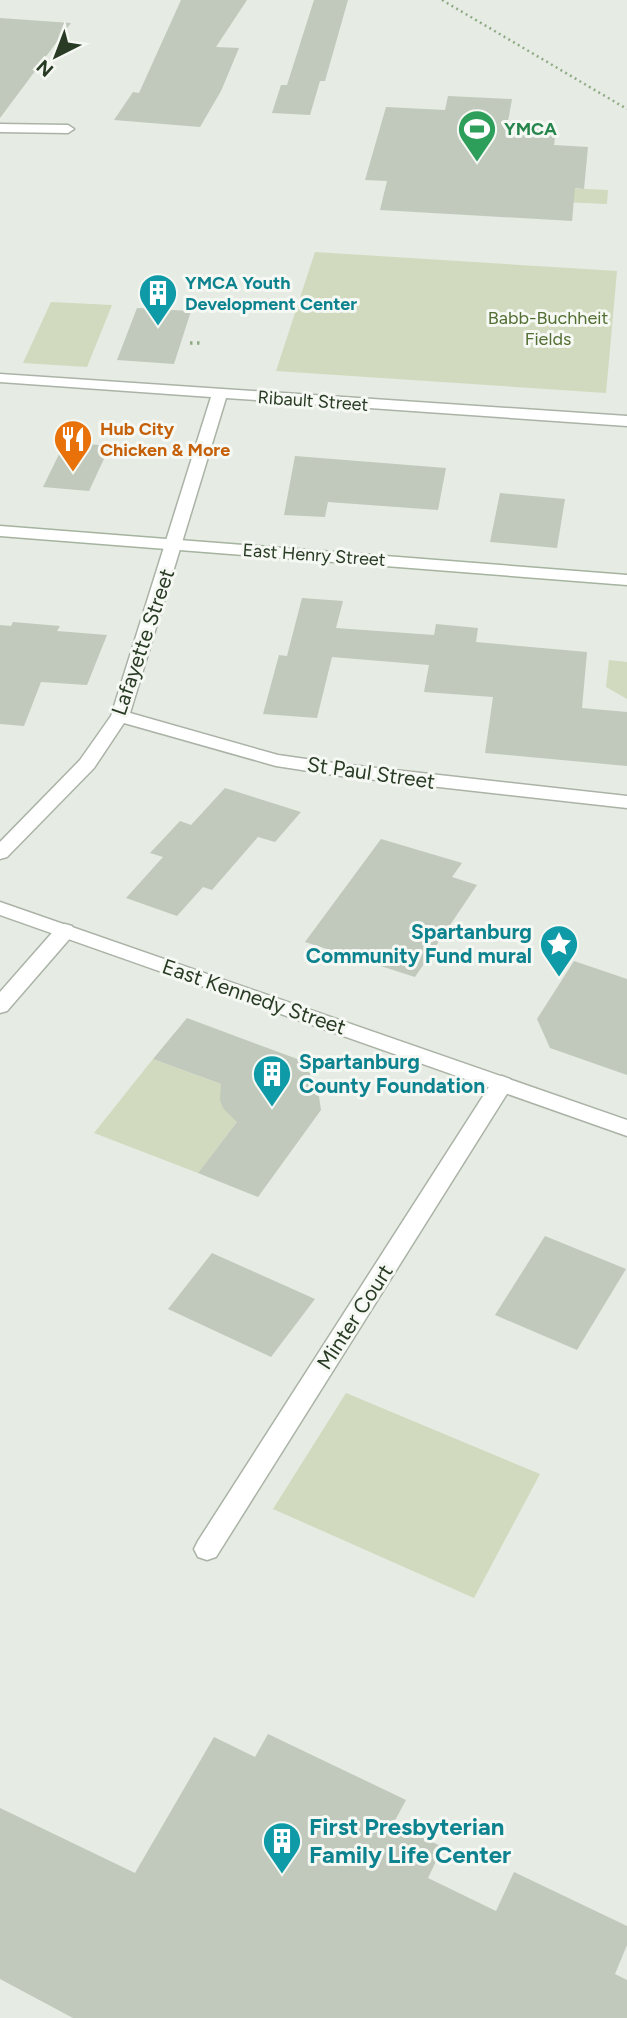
<svg xmlns="http://www.w3.org/2000/svg" width="627" height="2018" font-family="Figtree,sans-serif">
	<style>
		.green { fill: #d1dabe }
		.building { fill: #c0c9bb }
		.lines { fill: none; stroke-linecap: round; stroke-linejoin: round }
		.service-casing { stroke: #aab3a6; stroke-width: 3 }
		.minor-casing { stroke: #aab3a6; stroke-width: 3 }
		.tertiary-casing { stroke: #aab3a6; stroke-width: 3 }
		.secondary-casing { stroke: #a5b39f; stroke-width: 3 }
		.path-far1 { stroke: #90ac86; stroke-width: 2.5; stroke-dasharray: 2 3.5; stroke-linecap: butt }
		.path { stroke: #90ac86; stroke-width: 3.5; stroke-dasharray: 2.5 4.5; stroke-linecap: butt }
		.service { fill: #fff; fill-rule: evenodd }
		.minor { fill: #fff; fill-rule: evenodd }
		.tertiary { fill: #fff; fill-rule: evenodd }
		.secondary { fill: #fff; fill-rule: evenodd }
		.labels { text-anchor: middle; stroke-width: 6; stroke-linejoin: round; paint-order: stroke }
		.far-leisure-label { font-size: 18px; font-weight: bold; fill: #27864d; stroke: #f5f8f3; text-anchor: start }
		.far-culture-label { font-size: 18px; font-weight: bold; fill: #0d838f; stroke: #f5f8f3; text-anchor: start }
		.far-park-label { font-size: 18px; fill: #536e32; stroke: #f5f8f3 }
		.far-street-label { font-size: 18px; fill: #293b24; stroke: #f5f8f3 }
		.far-food-label { font-size: 18px; font-weight: bold; fill: #c56008; stroke: #f5f8f3; text-anchor: start }
		.street-label { font-size: 21px; fill: #293b24; stroke: #f5f8f3 }
		.culture-label { font-size: 21px; font-weight: bold; fill: #0d838f; stroke: #f5f8f3; text-anchor: end }
		.near-culture-label { font-size: 24px; font-weight: bold; fill: #0d838f; stroke: #f5f8f3; text-anchor: start }
	</style>
	<rect width="100%" height="100%" fill="#e6ebe3"/>
	<g class="green">
		<path d="M565,188L608,190L607,204L563,202Z"/>
		<path d="M315,252L617,271L606,393L276,371Z"/>
		<path d="M51,302L112,305L87,367L23,363Z"/>
		<path d="M609,660L627,662V699L606,687Z"/>
		<path d="M153,1059L226,1086L240,1118L198,1173L94,1133Z"/>
		<path d="M346,1393L540,1474L474,1598L273,1509Z"/>
	</g>
	<g class="building">
		<path d="M181,0H247L216,47L239,48L221,91L200,127L114,120L133,92L139,93Z"/>
		<path d="M314,0H348L325,81H320L310,115L272,113L281,85H287Z"/>
		<path d="M0,18L71,23L0,118Z"/>
		<path d="M448,96L512,99L507,127L556,129L554,145L588,147L584,189L575,188L572,221L380,210L387,181L365,180L386,107L445,110Z"/>
		<path d="M137,308L191,311L174,364L117,360Z"/>
		<path d="M65,442L110,446L89,491L43,487Z"/>
		<path d="M295,456L446,468L438,510L328,502L325,517L284,515Z"/>
		<path d="M500,493L565,499L557,548L490,542Z"/>
		<path d="M302,598L343,601L336,628L434,635L436,624L478,628L476,642L587,652L582,708L627,712V766L485,753L493,697L424,692L429,665L332,657L317,718L263,714L279,655L287,656Z"/>
		<path d="M13,622L60,626L57,631L107,635L87,685L41,682L24,726L0,724V625L11,626Z"/>
		<path d="M225,788L301,812L275,842L258,837L212,890L203,887L177,916L126,898L163,857L150,853L180,821L191,825Z"/>
		<path d="M381,839L462,863L452,877L477,885L415,977L305,942Z"/>
		<path d="M574,961L627,979V1075L550,1048L537,1019Z"/>
		<path d="M187,1018L300,1060L317,1083L321,1110L258,1197L198,1173L237,1122L223,1108L220,1100L221,1084L153,1059Z"/>
		<path d="M545,1236L626,1269L577,1350L495,1315Z"/>
		<path d="M212,1253L315,1299L271,1357L168,1309Z"/>
		<path d="M268,1734L406,1800L393,1824L443,1847L428,1878L496,1911L514,1872L627,1926V1945L615,1974L627,1980V2018H73L0,1979V1808L135,1873L214,1737L255,1757Z"/>
	</g>
	<g class="lines">
		<g class="service-casing">
			<g id="service">
				<path d="M0,124L68,125L74,129L68,133L0,132Z"/>
				<path d="M65,924L72,926L75,931L72,936L7,1011L0,1013V992L58,926Z"/>
			</g>
		</g>
		<g class="minor-casing">
			<g id="minor">
				<path d="M0,374L627,416V426L226,398L130,713L278,755L341,764L627,796V808L341,776L276,766L124,723L94,768L7,857L0,859V842L80,760L111,716L211,397L0,382Z"/>
				<path d="M502,1076L510,1079L513,1084L510,1089L216,1557L207,1560L198,1557L194,1549L198,1541L494,1079Z"/>
			</g>
		</g>
		<g class="tertiary-casing">
			<path id="tertiary" d="M0,902L627,1120V1136L0,915Z"/>
		</g>
		<g class="secondary-casing">
			<path id="secondary" d="M0,526L627,575V585L0,536Z"/>
		</g>
		<path class="path-far1" d="M442,0L627,109"/>
		<path class="path" d="M190,343H201"/>
		<use href="#service" class="service"/>
		<use href="#minor" class="minor"/>
		<use href="#tertiary" class="tertiary"/>
		<use href="#secondary" class="secondary"/>
	</g>
	<defs>
		<g id="stadium-pin" transform="scale(2.0125)"><path d="M0 17L-7.5 6A9.5 9.5 0 1 1 7.5 6Z" fill="#2e9e5b" stroke="#f5f8f3"/><path d="M0-5a6.5 5 0 1 0 0 10a6.5 5 0 1 0 0-10ZM-3.5-1.8h7v3.6h-7Z" fill="#fff"/></g>
		<g id="building-pin" transform="scale(2.0125)"><path d="M0 17L-7.5 6A9.5 9.5 0 1 1 7.5 6Z" fill="#0f9aa8" stroke="#f5f8f3"/><path d="M-4-6H4V6H1V3H-1V6H-4ZM-2.5-4.3h1.7v1.8h-1.7ZM.8-4.3h1.7v1.8H.8ZM-2.5-1h1.7V.8h-1.7ZM.8-1h1.7V.8H.8Z" fill="#fff"/></g>
		<g id="restaurant-pin" transform="scale(2.0125)"><path d="M0 17L-7.5 6A9.5 9.5 0 1 1 7.5 6Z" fill="#e8710a" stroke="#f5f8f3"/><path d="M-5-6h1v4h1v-4h1v4h1v-4h1v5L-1.5 .5V6h-2V.5L-5-1ZM5-6V6H3V1.5H1.5Q1.5-4 5-6Z" fill="#fff"/></g>
		<g id="sight-pin" transform="scale(2.0125)"><path d="M0 17L-7.5 6A9.5 9.5 0 1 1 7.5 6Z" fill="#0f9aa8" stroke="#f5f8f3"/><path d="M0-6L1.8-2.2L6-1.7L2.9 1.2L3.7 5.4L0 3.3L-3.7 5.4L-2.9 1.2L-6-1.7L-1.8-2.2Z" fill="#fff"/></g>
	</defs>
	<g fill-rule="evenodd">
		<use href="#stadium-pin" x="477" y="129"/>
		<use href="#building-pin" x="158" y="293"/>
		<use href="#restaurant-pin" x="73" y="439"/>
		<use href="#sight-pin" x="559" y="944"/>
		<use href="#building-pin" x="272" y="1074"/>
		<use href="#building-pin" x="282" y="1841"/>
	</g>
	<g class="labels">
		<g class="far-leisure-label">
			<text x="504" y="135">YMCA</text>
		</g>
		<g class="far-culture-label">
			<text x="185" y="289">YMCA Youth<tspan x="185" dy="21">Development Center</tspan></text>
		</g>
		<g class="far-park-label">
			<text x="548" y="324">Babb-Buchheit<tspan x="548" dy="21">Fields</tspan></text>
		</g>
		<g class="far-street-label">
			<text transform="translate(313 401) rotate(4)" y="6">Ribault Street</text>
			<text transform="translate(314 555) rotate(4)" y="6">East Henry Street</text>
		</g>
		<g class="far-food-label">
			<text x="100" y="435">Hub City<tspan x="100" dy="21">Chicken &amp; More</tspan></text>
		</g>
		<g class="street-label">
			<text transform="translate(143 642) rotate(-71)" y="7">Lafayette Street</text>
			<text transform="translate(371 773) rotate(8)" y="7">St Paul Street</text>
			<text transform="translate(254 997) rotate(19)" y="7">East Kennedy Street</text>
			<text transform="translate(355 1317) rotate(-57)" y="7">Minter Court</text>
		</g>
		<g class="culture-label">
			<text x="532" y="939">Spartanburg<tspan x="532" dy="24">Community Fund mural</tspan></text>
			<text x="299" y="1069" text-anchor="start">Spartanburg<tspan x="299" dy="24">County Foundation</tspan></text>
		</g>
		<g class="near-culture-label">
			<text x="309" y="1835">First Presbyterian<tspan x="309" dy="28">Family Life Center</tspan></text>
		</g>
	</g>
	<g transform="translate(56 56) rotate(222)" stroke="#f5f8f3" stroke-width="5" paint-order="stroke">
	<path d="M0-5L12 26L0 18L-12 26Z" fill="#293b24"/>
	<text y="-10" font-size="19" font-weight="bold" text-anchor="middle" fill="#293b24">N</text>
	</g>
</svg>
